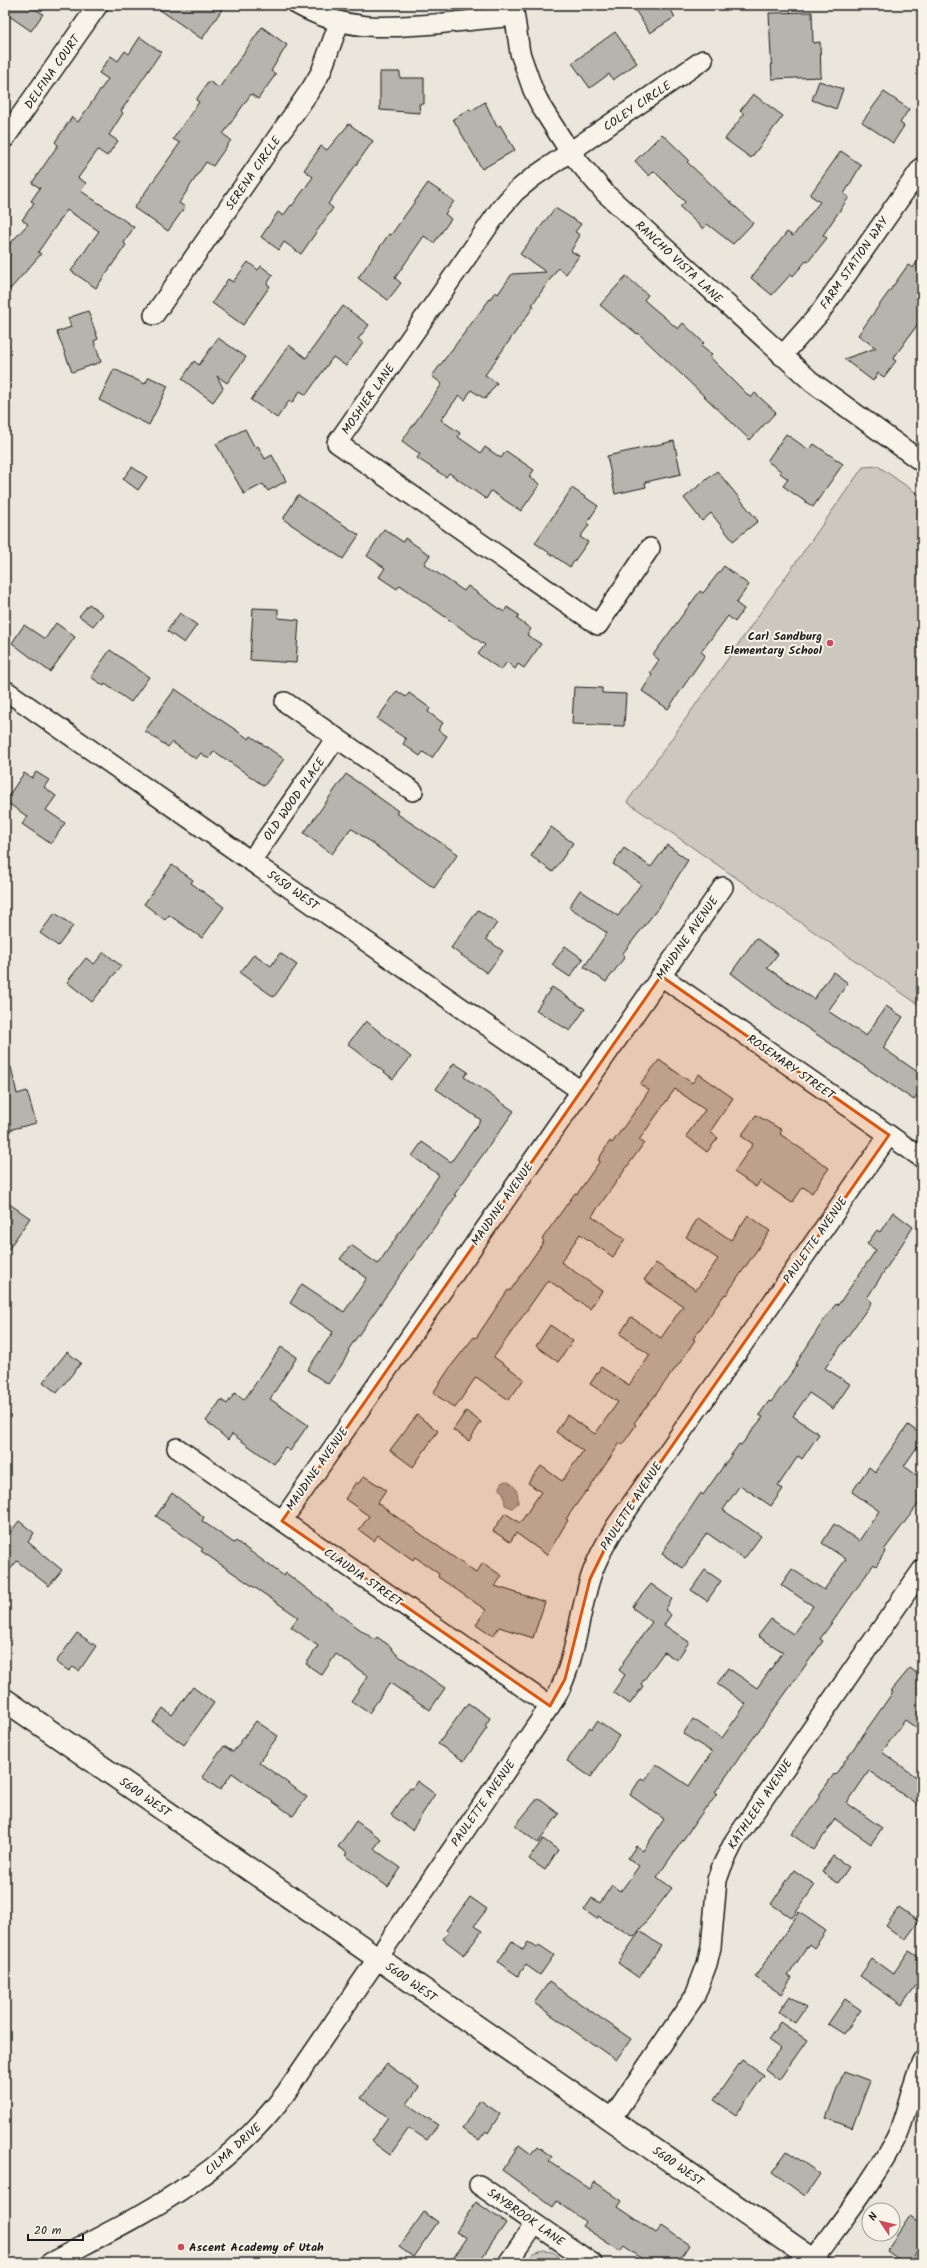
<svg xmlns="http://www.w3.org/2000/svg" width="927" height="2268" font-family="Kalam,sans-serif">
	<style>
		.green { fill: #ccc8c0; stroke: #74726e }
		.water { fill: #a3a19a; stroke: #6d6c68 }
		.building { fill: #b6b4ac; stroke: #1c1c1c }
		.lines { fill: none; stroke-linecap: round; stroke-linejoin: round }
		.minor-casing { stroke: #1c1c1c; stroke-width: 22 }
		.major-casing { stroke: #1c1c1c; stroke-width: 25 }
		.minor { stroke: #f7f3e8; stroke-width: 19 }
		.major { stroke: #f7f3e8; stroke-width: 22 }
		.marked { fill: #de560d; fill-opacity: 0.2; stroke: #de560d; stroke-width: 3; stroke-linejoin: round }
		.poi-dot { fill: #d1495b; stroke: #f7f3e8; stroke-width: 1.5 }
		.labels { text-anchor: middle; stroke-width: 4; stroke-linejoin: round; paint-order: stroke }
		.street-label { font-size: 12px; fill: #1c1c1c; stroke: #f7f3e8 }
		.poi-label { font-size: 12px; font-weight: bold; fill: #1c1c1c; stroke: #f7f3e8; text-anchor: end }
	</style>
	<rect width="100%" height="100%" fill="#eae6dc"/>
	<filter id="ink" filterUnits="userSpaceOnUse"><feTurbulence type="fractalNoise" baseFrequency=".025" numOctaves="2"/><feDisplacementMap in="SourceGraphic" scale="8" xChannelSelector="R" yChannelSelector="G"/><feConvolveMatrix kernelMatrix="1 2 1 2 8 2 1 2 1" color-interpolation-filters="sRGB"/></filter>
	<g filter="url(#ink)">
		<g class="green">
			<path d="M878,466L922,497V1007L627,802L863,467Z"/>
			<path d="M543,2251L553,2252L562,2259L560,2263H525L534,2254Z"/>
		</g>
		<path class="water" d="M505,1481C515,1483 519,1493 518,1503L512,1508L505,1505L504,1495L500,1489L501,1483Z"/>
		<g class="building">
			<path d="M5,5H29L43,14L31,31L5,13Z"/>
			<path d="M153,5H225L202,39Z"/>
			<path d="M632,5H668L675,17L650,33Z"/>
			<path d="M812,12L813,43L820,42L821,77L772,79L769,13Z"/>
			<path d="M262,27L287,45L271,71L276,74L258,99L251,94L223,134L231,140L213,166L206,162L179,203L185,207L168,231L134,208L180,143L173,139L199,102L196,100L209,81L219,88Z"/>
			<path d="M615,32L637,63L613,80L609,74L590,88L572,63Z"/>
			<path d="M140,37L161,52L121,111L123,113L109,135L118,141L107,156L98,150L78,178L86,183L81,191L134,227L124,243L126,245L96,288L71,271L99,231L67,210L38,252L41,254L5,295V249L28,224L22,220L34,203L31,201L40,188L32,183L58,145L55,142L72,117L78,122L108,79L99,73L111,56L118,61L125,51L129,54Z"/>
			<path d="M380,72H400V78H424V104H419L420,113L380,110Z"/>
			<path d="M819,81L843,89L836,109L812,100Z"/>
			<path d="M884,92L909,109L900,123L904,126L893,143L862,122Z"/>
			<path d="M753,94L783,116L751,158L725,139L744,114L740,111Z"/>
			<path d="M485,102L497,127L500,125L515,150L482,169L453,119L470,109L471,111Z"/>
			<path d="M349,124L373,141L328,204L333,208L301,254L284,242L279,250L261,237L278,212L283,216L291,205L292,206L313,177L304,170L321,146L327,150Z"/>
			<path d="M662,134L689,160L687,162L753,223L733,244L707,224L703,229L680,207L685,202L654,171L649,176L635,161Z"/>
			<path d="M841,151L861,165L844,194L849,197L823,235L827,238L808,262L806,261L793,276L791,274L772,295L751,278L787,232L793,236L820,202L810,195Z"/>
			<path d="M428,183L454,201L445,214L451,219L434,243L424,236L395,278L401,283L388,300L358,278L389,234L391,235Z"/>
			<path d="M555,208L581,224L575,232L580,235L571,251L579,256L566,274L558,268L532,305L534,306L485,375L497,383L485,399L471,390L465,400L459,395L441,420L460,433L458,437L481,453L485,447L501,458L506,451L534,470L529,477L540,484L521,511L491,491L486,499L449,473L446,477L417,458L420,454L402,441L442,384L432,376L495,292L498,294L512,274L546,272L520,254Z"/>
			<path d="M922,254V318L893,359L896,361L884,377L878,373L873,381L844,359L876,348L858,335L908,265L913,268Z"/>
			<path d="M248,262L258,270L261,266L273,275L267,284L270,286L243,325L212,303L228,279L233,282Z"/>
			<path d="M626,276L648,295L644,300L678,329L683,323L704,343L701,346L712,355L710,357L751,398L755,393L776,412L750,440L638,333L637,334L624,323L623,324L600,305Z"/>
			<path d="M343,306L369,325L358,339L363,343L346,366L333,357L306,395L300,391L292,403L289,401L277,418L251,400L289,345L306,358Z"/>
			<path d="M88,311L98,339L94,341L101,362L72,372L57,332L71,327L68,318Z"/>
			<path d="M218,338L246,357L227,383L217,376L223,388L213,402L182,379L194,361L199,365Z"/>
			<path d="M114,369L145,384L149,377L168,386L149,425L99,400Z"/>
			<path d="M245,429L255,448L258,446L265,459L272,455L286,481L268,491L263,484L244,494L216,444Z"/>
			<path d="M786,434L809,450L814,444L843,464L813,507L783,486L788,479L780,473L781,471L767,461Z"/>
			<path d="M674,441L681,474L645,482L646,487L615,494L607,456Z"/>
			<path d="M132,467L147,477L138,490L123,479Z"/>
			<path d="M717,471L758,521L733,541L711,513L702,521L684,498Z"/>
			<path d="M572,488L598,506L587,523L589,525L580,537L588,542L570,567L535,543Z"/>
			<path d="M298,495L359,535L343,559L283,519Z"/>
			<path d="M384,529L403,542L405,538L430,555L424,564L464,591L468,586L504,612L507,607L519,615L517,619L531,629L527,635L541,644L524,668L518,664L515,669L507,662L501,670L478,654L485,645L400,585L397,589L379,577L385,568L367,556Z"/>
			<path d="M724,566L749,585L736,603L744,609L735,622L728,616L701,652L705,655L668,709L642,691L652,675L650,673L659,660L653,655L700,591L703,593Z"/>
			<path d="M89,604L103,614L93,626L79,616Z"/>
			<path d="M253,608L278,609V618L299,620L296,663L250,660Z"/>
			<path d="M180,613L197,625L184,643L167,631Z"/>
			<path d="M56,623L75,637L50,672L12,643L24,625L45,639Z"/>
			<path d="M110,650L149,677L131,702L105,684L104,686L91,677Z"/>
			<path d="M574,687L602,688V693L626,694L624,726L572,724Z"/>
			<path d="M175,689L249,739L251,736L284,759L264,786L214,751L209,759L201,753L196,759L172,742L168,747L145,731Z"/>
			<path d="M397,691L406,697L409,693L430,708L428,712L443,723L438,730L447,736L432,758L423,752L420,756L403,744L406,739L377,719Z"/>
			<path d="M36,772L49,780L44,787L56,796L46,810L65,823L51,844L22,824L28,817L5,801L24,773L32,778Z"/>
			<path d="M346,774L398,811L396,813L458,854L434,888L351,828L332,854L304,833Z"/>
			<path d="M551,827L573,843L553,872L531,856Z"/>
			<path d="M667,845L688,860L659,907L623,953L624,958L606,982L584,967L607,933L569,907L580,890L618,916L641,884L613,864L624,848L651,867Z"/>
			<path d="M172,865L193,880L191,883L224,907L202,938L169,915L165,920L144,904Z"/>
			<path d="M478,910L497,923L486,939L503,951L487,973L451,948Z"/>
			<path d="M55,913L73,926L58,946L40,933Z"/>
			<path d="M756,938L778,954L767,968L814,999L833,972L848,983L828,1011L866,1036L886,1006L903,1017L883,1048L922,1075V1089L914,1100L773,1005L731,973Z"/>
			<path d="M565,946L583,959L570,977L552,965Z"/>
			<path d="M104,952L121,966L92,1002L67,982L86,958L94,964Z"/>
			<path d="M280,953L297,965L274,997L240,973L254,954L271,966Z"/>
			<path d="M552,987L585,1009L570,1031L536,1010Z"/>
			<path d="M366,1021L411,1057L393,1079L348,1044Z"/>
			<path d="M659,1060L692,1083L699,1074L733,1098L710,1132L718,1138L707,1152L686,1136L705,1110L675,1089L639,1140L644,1143L592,1216L625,1239L613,1257L580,1234L561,1262L602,1291L590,1309L548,1280L494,1357L524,1379L509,1400L476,1377L455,1408L433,1393L451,1366L474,1337L476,1338L508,1290L510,1291L536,1253L544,1241L542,1239L575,1193L577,1194L600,1161L598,1160L610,1141L612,1143L638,1107L649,1090L640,1084Z"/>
			<path d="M454,1063L468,1072L464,1077L514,1111L454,1195L456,1196L348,1350L349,1351L343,1363L328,1384L307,1370L333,1332L290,1303L302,1284L344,1312L367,1278L340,1259L351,1245L378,1264L439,1175L412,1156L422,1142L451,1162L481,1120L436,1089Z"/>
			<path d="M11,1067L17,1094L27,1091L36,1123L5,1131V1068Z"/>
			<path d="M756,1115L782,1130L780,1134L829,1168L812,1193L803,1187L792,1203L760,1181L756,1187L734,1172L753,1144L741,1136Z"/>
			<path d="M5,1201L30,1218L5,1254Z"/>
			<path d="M893,1212L913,1227L867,1298L872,1302L825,1368L850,1384L833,1409L809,1393L793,1416L819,1434L802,1459L798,1456L778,1486L783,1489L771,1506L740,1485L723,1510L761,1536L744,1559L707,1533L683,1568L662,1554L667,1546L666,1545L701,1493L703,1495L739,1444L741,1445L763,1417L759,1415L769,1401L771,1402L797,1365L796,1364L825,1318L836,1304L838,1305L876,1250L867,1244L877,1230L880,1232Z"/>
			<path d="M748,1215L770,1231L726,1295L725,1294L693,1339L695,1340L681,1361L634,1423L636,1425L622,1445L620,1443L587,1492L586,1491L566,1519L568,1520L547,1555L516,1533L510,1542L493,1531L505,1513L520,1523L541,1492L528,1483L541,1466L562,1481L583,1451L556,1432L567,1415L595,1434L618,1402L590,1384L601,1367L629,1385L650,1355L620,1334L631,1317L661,1338L683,1306L644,1280L656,1263L696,1290L718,1259L686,1237L698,1218L731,1240Z"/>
			<path d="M550,1325L573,1341L558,1362L536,1346Z"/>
			<path d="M281,1347L297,1357L270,1399L308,1425L290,1451L285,1447L274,1464L232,1434L228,1440L206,1421L221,1400L227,1404L235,1393L244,1400Z"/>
			<path d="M67,1352L81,1363L57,1393L43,1382Z"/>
			<path d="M466,1411L481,1422L469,1441L453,1430Z"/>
			<path d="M417,1415L438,1431L413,1467L390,1450Z"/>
			<path d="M908,1425L922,1435V1440L904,1466L922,1479V1499L884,1550L885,1552L876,1566L874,1564L839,1613L820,1639L823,1641L739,1758L715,1792L717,1794L707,1808L706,1807L657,1877L672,1888L634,1937L598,1916L597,1919L584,1910L592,1898L600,1903L612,1885L621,1891L639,1866L628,1858L636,1846L643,1851L664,1819L630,1795L641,1778L645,1780L656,1764L689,1786L712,1752L683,1734L693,1719L722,1738L746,1704L717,1684L728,1668L757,1688L783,1652L758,1636L771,1619L793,1634L813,1606L781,1585L792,1569L824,1590L846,1559L822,1543L834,1524L859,1541L879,1511L852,1492L869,1467L875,1472Z"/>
			<path d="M364,1476L386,1490L377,1503L476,1573L483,1563L502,1576L495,1586L545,1602L533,1638L499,1627L493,1636L476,1624L486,1610L438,1577L439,1574L415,1557L413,1560L378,1535L374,1541L359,1530L369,1516L345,1499L356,1482L358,1484Z"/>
			<path d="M172,1493L204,1517L202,1521L234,1543L236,1541L284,1576L286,1573L347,1620L375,1640L377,1637L390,1646L396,1654L445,1688L430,1710L390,1683L369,1713L351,1701L368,1676L336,1654L322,1675L306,1664L318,1646L291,1627L298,1617L201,1551L203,1549L156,1516Z"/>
			<path d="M19,1521L34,1533L28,1542L62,1570L49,1586L17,1561L5,1576V1539Z"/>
			<path d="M705,1570L721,1581L707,1601L691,1590Z"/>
			<path d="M651,1584L672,1599L665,1610L671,1615L664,1625L689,1642L677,1660L664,1652L641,1684L643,1686L630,1704L613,1692L625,1675L619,1670L624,1663L623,1662L652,1622L634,1609L633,1606Z"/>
			<path d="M77,1633L96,1646L79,1671L73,1667L69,1671L56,1662Z"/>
			<path d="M910,1668L922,1677V1732L905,1720L882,1752L922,1781V1808L869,1771L847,1803L882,1828L871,1844L835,1819L814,1850L791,1834L803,1820L820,1796L819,1795L834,1774L835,1775L893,1692L891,1691Z"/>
			<path d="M193,1687L214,1703L184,1745L153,1722L163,1708L172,1715Z"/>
			<path d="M468,1703L490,1718L485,1726L487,1728L464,1761L438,1744Z"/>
			<path d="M256,1721L278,1736L259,1762L307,1797L293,1816L232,1773L220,1790L202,1777L224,1746L233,1752Z"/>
			<path d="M597,1721L619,1736L591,1777L567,1761L590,1727L592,1729Z"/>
			<path d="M417,1781L435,1794L412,1830L391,1815L410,1788L412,1789Z"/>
			<path d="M538,1798L559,1814L538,1843L515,1826Z"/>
			<path d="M356,1821L381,1839L374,1849L401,1868L388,1887L345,1855L347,1853L338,1847Z"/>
			<path d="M543,1839L558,1850L545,1870L529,1859Z"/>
			<path d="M833,1856L849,1867L838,1883L822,1872Z"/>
			<path d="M794,1870L815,1885L792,1918L771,1904Z"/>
			<path d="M470,1897L487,1909L474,1926L482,1931L464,1955L443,1939L449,1932L446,1930Z"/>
			<path d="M899,1907L919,1921L905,1940L886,1926Z"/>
			<path d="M799,1912L826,1931L814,1948L809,1944L788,1976L792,1978L781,1994L755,1977Z"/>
			<path d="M640,1931L661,1946L639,1978L618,1963Z"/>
			<path d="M512,1941L523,1950L528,1942L537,1948L539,1945L554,1955L540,1975L526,1965L518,1976L498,1962Z"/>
			<path d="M909,1951L922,1959V1977L902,2005L860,1976L872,1959L893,1974Z"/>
			<path d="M549,1982L631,2039L616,2060L534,2003Z"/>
			<path d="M790,1996L806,2007L795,2023L779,2012Z"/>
			<path d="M845,1999L861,2010L844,2034L828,2024Z"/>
			<path d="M780,2022L807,2040L779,2080L765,2069L781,2049L768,2040Z"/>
			<path d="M742,2060L764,2075L736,2115L714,2100Z"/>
			<path d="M387,2064L419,2087L407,2104L438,2125L427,2140L409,2128L390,2155L371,2141L388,2117L361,2098Z"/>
			<path d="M844,2071L870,2081L852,2128L826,2118Z"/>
			<path d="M480,2100L500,2114L488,2133L486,2131L479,2140L462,2129Z"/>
			<path d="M519,2145L531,2154L537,2146L552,2157L549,2161L590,2189L595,2182L622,2201L618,2207L656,2233L662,2226L689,2245L677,2263H648L624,2246L620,2251L582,2226L585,2222L582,2219L557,2201L553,2207L502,2170Z"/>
			<path d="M787,2151L820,2174L805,2196L772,2172Z"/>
			<path d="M476,2202L506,2223L478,2263H450L467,2238L456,2231Z"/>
			<path d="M424,2212L438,2222L413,2257L399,2247Z"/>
			<path d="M910,2216L922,2224V2244L909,2263H903L886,2251Z"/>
		</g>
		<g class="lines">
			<g class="minor-casing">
				<g id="minor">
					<path d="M298,5C345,31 383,28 435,24C461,21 488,19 514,16"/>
					<path d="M513,5L520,53L533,90L542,108L570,152L605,193L812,382L922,462"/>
					<path d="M5,138L98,5"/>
					<path d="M154,315L311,89L321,72L339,23"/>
					<path d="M782,356L819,314L922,167"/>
					<path d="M650,548L598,625L337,443L501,208L515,192L532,178L703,60"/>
					<path d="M5,690L581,1091"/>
					<path d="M285,702L413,791"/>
					<path d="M251,861L336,738"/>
					<path d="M661,976L922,1158"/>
					<path d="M177,1448L550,1706"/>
					<path d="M282,1521L723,887"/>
					<path d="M611,2119L695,1996L707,1964L711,1947L717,1880L722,1866L735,1840L922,1570"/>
					<path d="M479,2185L592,2263"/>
					<path d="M50,2263C142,2214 220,2180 285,2094L556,1697C576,1660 578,1618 590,1579C596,1560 606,1543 616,1526L889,1135"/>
					<path d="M508,2263L535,2224"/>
					<path d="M811,2263C839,2224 878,2176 898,2133C908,2110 911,2084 922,2061"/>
				</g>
			</g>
			<g class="major-casing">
				<path id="major" d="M5,1700L818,2263"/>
			</g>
			<use href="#minor" class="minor"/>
			<use href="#major" class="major"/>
		</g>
	</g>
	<path class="marked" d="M661,976L889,1135L616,1526L590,1579L565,1679L550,1706L282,1521Z"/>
	<g class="poi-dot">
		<circle cx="830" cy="643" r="4"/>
		<circle cx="181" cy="2247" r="4"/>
	</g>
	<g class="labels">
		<g class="street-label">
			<text transform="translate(52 72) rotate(-55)" y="4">DELFINA COURT</text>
			<text transform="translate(637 106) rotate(-34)" y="4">COLEY CIRCLE</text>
			<text transform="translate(253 173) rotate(-55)" y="4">SERENA CIRCLE</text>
			<text transform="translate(679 262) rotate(43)" y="4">RANCHO VISTA LANE</text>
			<text transform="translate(854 263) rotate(-55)" y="4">FARM STATION WAY</text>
			<text transform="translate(368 399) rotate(-55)" y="4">MOSHIER LANE</text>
			<text transform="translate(294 799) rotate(-55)" y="4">OLD WOOD PLACE</text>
			<text transform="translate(293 890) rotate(35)" y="4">5450 WEST</text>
			<text transform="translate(687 938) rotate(-55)" y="4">MAUDINE AVENUE</text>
			<text transform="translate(791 1067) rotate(35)" y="4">ROSEMARY STREET</text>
			<text transform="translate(502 1204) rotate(-55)" y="4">MAUDINE AVENUE</text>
			<text transform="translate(815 1240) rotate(-55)" y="4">PAULETTE AVENUE</text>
			<text transform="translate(317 1469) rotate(-55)" y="4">MAUDINE AVENUE</text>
			<text transform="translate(631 1506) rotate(-57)" y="4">PAULETTE AVENUE</text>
			<text transform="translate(363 1577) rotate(35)" y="4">CLAUDIA STREET</text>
			<text transform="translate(145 1797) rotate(35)" y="4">5600 WEST</text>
			<text transform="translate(483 1803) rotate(-55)" y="4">PAULETTE AVENUE</text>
			<text transform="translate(760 1804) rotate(-56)" y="4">KATHLEEN AVENUE</text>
			<text transform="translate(411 1982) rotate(35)" y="4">5600 WEST</text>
			<text transform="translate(233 2149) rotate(-42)" y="4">CILMA DRIVE</text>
			<text transform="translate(678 2166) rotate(35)" y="4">5600 WEST</text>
			<text transform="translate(526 2217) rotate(35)" y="4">SAYBROOK LANE</text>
		</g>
		<g class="poi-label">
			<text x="822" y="640">Carl Sandburg<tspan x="822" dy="14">Elementary School</tspan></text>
			<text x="189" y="2251" text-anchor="start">Ascent Academy of Utah</text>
		</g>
	</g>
	<rect width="927" height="2268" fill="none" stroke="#f7f3e8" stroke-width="20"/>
	<rect x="10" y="10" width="907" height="2248" fill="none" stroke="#1c1c1c" stroke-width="1.5" filter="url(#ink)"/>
	<g transform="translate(881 2222) rotate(305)"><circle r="19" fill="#f7f3e8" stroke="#9f9d96"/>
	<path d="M0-3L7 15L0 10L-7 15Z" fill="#d1495b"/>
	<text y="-6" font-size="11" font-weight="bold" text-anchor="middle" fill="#1c1c1c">N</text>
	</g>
	<path d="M28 2234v6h55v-6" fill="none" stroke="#1c1c1c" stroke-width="2"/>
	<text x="34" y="2234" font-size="12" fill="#1c1c1c" stroke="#f7f3e8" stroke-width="3" paint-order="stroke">20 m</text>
</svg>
